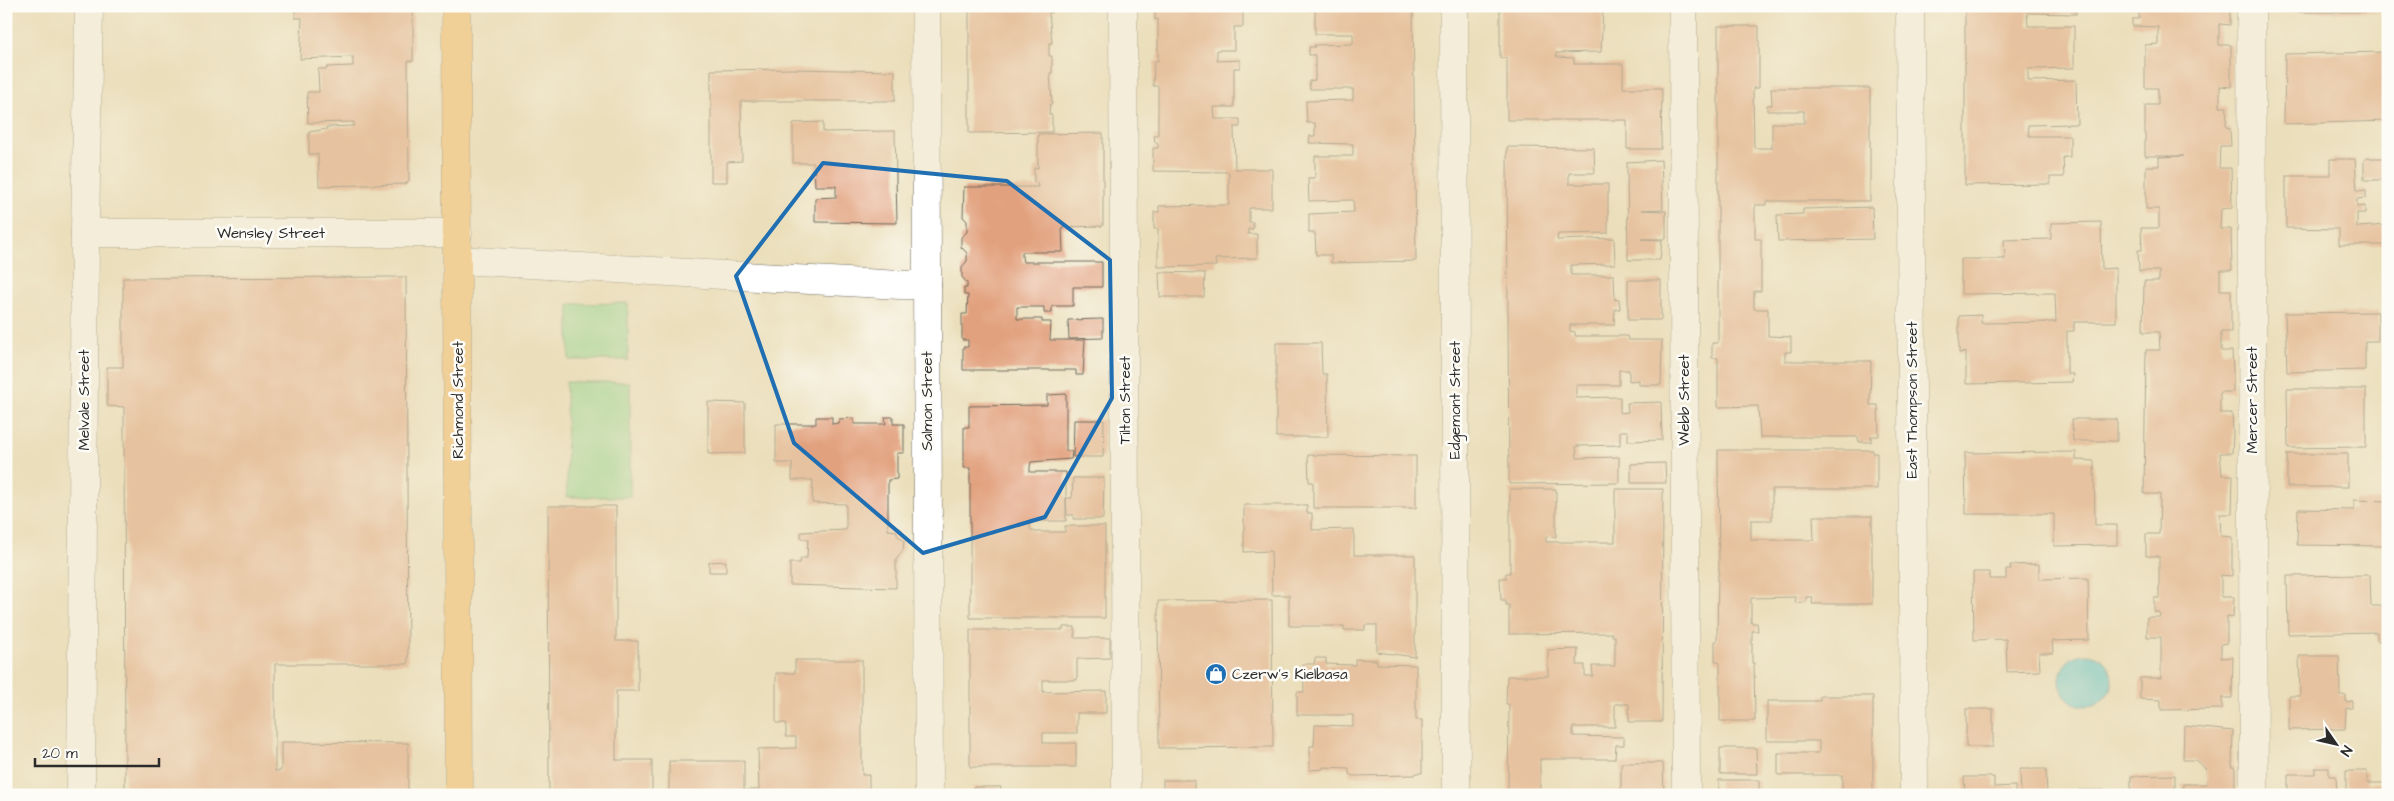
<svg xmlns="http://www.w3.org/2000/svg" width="2394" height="801" font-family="'Architects Daughter',sans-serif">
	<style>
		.green { fill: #90d893; stroke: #5e825f }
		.water { fill: #5ecad7; stroke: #447a81 }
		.building { fill: #e2a17e }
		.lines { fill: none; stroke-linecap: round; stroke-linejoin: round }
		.minor-casing { stroke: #6e6a5d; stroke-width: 29 }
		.major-casing { stroke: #6e6a5d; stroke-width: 29 }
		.minor { stroke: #fff; stroke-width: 28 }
		.major { stroke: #f8bf6c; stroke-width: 28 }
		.marked { fill: none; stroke: #1f6fb2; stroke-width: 4; stroke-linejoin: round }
		.labels { text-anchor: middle; stroke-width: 5; stroke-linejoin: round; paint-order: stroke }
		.street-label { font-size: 15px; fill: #2b2b2b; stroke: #fdfcf7 }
		.poi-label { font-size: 15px; fill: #2b2b2b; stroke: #fdfcf7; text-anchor: start }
	</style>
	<rect width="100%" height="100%" fill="#fdfcf7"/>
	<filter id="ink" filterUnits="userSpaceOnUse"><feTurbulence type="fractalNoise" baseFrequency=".02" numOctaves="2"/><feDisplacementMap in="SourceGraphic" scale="10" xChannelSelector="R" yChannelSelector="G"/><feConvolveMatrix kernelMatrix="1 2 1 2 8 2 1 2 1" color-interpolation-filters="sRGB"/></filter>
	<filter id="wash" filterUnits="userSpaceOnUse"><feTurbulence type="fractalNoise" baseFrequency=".0096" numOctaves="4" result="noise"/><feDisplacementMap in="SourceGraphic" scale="20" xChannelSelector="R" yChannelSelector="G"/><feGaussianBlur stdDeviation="1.12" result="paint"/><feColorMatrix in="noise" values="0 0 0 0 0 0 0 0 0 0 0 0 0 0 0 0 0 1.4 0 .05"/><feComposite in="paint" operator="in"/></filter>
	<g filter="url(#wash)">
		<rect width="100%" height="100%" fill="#ebdfbb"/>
		<g class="green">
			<path d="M628,303V360H569V304Z"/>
			<path d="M566,382H630V497H567Z"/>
		</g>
		<circle class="water" cx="2086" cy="680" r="26"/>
		<g id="blocks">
			<g class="building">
				<path d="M413,6V61H408L409,180L406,184L319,186L318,154H309V132L327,129L326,127L354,126V122L308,123L307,92H319L318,69H327V67L353,66V57L300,59L302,18H295V11L303,10L302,7Z"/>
				<path d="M969,6H1052V13L1049,12L1052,43H1049V56H1052V73H1050L1052,104H1050L1049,115H1052V132L969,133Z"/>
				<path d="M1155,6H1243V27H1234V50H1217V61L1240,60V68H1234V107H1214L1215,119H1240V127H1234L1235,169H1272V208H1249V222H1253V229H1248V234H1257V258L1215,259L1216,266L1158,267V229H1154V212H1159V206L1229,205V172L1153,171V148H1158V143L1155,142L1154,135H1158V86H1153L1154,61H1158V19L1155,20Z"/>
				<path d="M1309,6H1413L1416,261L1331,263V255H1316L1315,233H1309V214L1354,212L1353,200L1309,201L1308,178H1315V156H1353V144L1309,143L1310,136L1315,137V123H1307L1306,101L1353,100V89H1310L1309,81L1315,80V55H1309V47H1315L1314,45L1353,44V34H1315V10H1309Z"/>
				<path d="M1500,6H1596V10H1603L1601,52L1556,53L1557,57L1574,58V64H1623V88H1662L1661,149H1627V120H1507V58H1500Z"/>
				<path d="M1965,6H2076V14L2027,13L2028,26H2074V68L2028,69V81L2076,80L2077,124L2028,125L2029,136H2070V157H2063L2064,177H2050V184L1965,185Z"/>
				<path d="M2139,6H2230V25L2219,24V45H2231V87L2220,86V107H2227L2226,127L2230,128L2231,146H2220L2219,168H2231L2232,208L2221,209L2220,229H2231L2232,270H2220V290H2231V332H2221V351H2232L2233,372V392H2220V413H2232L2233,434L2232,453H2220L2222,475H2233L2232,514H2220L2221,536L2232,537V576L2221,575V597H2234L2233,617L2227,616V643L2221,644V658L2233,657L2232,698H2222V709L2161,710V700L2140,699V678H2161V637H2147V617H2160L2159,612H2154V598H2159V556H2146V534H2159L2160,494H2144L2146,350H2160L2159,332H2143L2144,281H2159V271H2139L2138,250H2142L2141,228H2159V209H2146V166H2159V157L2184,156H2145V105H2158V88H2145V45L2158,44V27L2132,26V19H2139Z"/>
				<rect x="2283" y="6" width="105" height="6"/>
				<path d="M1718,26H1759V88H1753L1754,148H1772V123H1804V111H1767V105H1772L1771,88H1870V201H1766V205H1755V239H1761V291H1754V309H1768V336L1791,337V352H1785V361H1871L1870,405H1878L1879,436H1871V442H1859L1858,437H1760L1758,406L1718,407V358H1712V343H1718Z"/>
				<path d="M2388,52V121L2284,124L2285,54Z"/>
				<path d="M794,69L895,71V101H741L742,161L727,162V182H711V70Z"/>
				<path d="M823,122V132L895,131L897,223L815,222V198L836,197V186H815L814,163H793V123Z"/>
				<path d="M1103,133V226L1062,227L1063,252H1022V257L1023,262H1102V287H1073V306H1052V313H1044V307H1017V319H1042V322H1051L1050,340H1085L1083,375H1076V370H963V347H968V340H962V314H967L968,295H964V288H967V283L962,277V267L967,261V253L961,247V237L967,232V221L963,217L964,187H1038L1037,182L1034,183V168H1038V134Z"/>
				<path d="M1507,147L1594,148L1595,173H1569V184H1608V233L1558,234L1557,240L1614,238L1615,264L1571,265V275H1614L1615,300L1619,299L1620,309H1615L1614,325H1570V331L1575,332V336H1627L1629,340H1662L1661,385H1639V380L1629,381V370H1619V385H1576V398L1620,397V413L1628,412L1627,403L1661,402L1662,440L1628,441V431H1620V445L1576,446L1577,458L1619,457V483L1509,484Z"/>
				<path d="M2367,158H2388V180H2364V160Z"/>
				<path d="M2330,159H2355L2357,191L2366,190V198L2357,199V207L2365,206V213H2357V227L2388,225V245H2339V229L2286,228V176H2330Z"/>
				<path d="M1661,160L1663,209L1641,210L1666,211V239H1641L1662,240L1660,260H1628L1627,162Z"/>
				<path d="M1872,207L1873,239L1778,241L1777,215L1803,214V209Z"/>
				<path d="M2101,222L2102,269L2116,268V322H2074V331H2067V374H2073L2072,382L1966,384V352L1959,353V316L1981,315V323L2056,322L2055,293L1961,294V259H2005L2004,240L2051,239V223Z"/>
				<path d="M1159,272L1205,273L1204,297H1160Z"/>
				<path d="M406,277L408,664H275V771H281V742L408,743V795H125L124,407L107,406V367H123V278Z"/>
				<rect x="1628" y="280" width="33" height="40"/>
				<path d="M2378,312V341H2365V370L2287,372L2285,313Z"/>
				<path d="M1103,319V338L1069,339L1068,320Z"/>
				<path d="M1276,343H1321L1322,374H1327L1328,437H1276Z"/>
				<path d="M2287,389H2366V447L2288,448Z"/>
				<path d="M1066,394V451H1072L1071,459L1031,462L1030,467V472H1066V521H1030V529L1035,532H1065V526H1105V618H970V468H964V427H969V406L1047,405V395Z"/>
				<path d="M708,402L745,403V453L708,454Z"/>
				<path d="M816,417H832V424L838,423L839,419L854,418V424H886L885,417H893V424H904V453H897V479L888,480V530L897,531V535L904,541L903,550L896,560V588L790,585V563H800L801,558H807L808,539H801V532L846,530V504L812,503L813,480H792V463H776V424H816Z"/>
				<path d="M2072,419H2117V441H2073Z"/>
				<path d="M1074,420H1104L1103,457H1073Z"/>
				<path d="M1718,450H1873V453H1877V489H1772V520H1751V540H1814L1813,516H1872V604H1812L1813,597H1806V602L1795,603L1796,597L1751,598V623H1757L1758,631H1752V663H1754L1755,721H1720V663L1715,661V641H1717L1718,574H1719Z"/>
				<path d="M2076,452V460L2094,461L2095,525H2117V545L2054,546V514H1966L1965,453Z"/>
				<rect x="2287" y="454" width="61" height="33"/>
				<path d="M1308,455L1416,456V508H1313V482H1309Z"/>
				<path d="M1665,463L1666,483H1631V464Z"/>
				<path d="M1073,478H1104L1103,519H1073L1074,515H1067L1066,498H1072Z"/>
				<path d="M1510,489H1556V537L1546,536V542H1615V489H1663L1662,722H1629V704H1615V727H1573V736L1624,737V745H1616L1615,759H1540V795H1508L1509,704H1506L1507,676H1548V650L1578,649L1577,665H1585V676H1593L1592,666H1615V636H1612V633L1509,634V605H1506V600H1501L1500,578H1506V573H1510Z"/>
				<path d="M2354,500L2388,501V546L2297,545L2298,509L2354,510Z"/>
				<path d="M1244,505H1307V513H1312V530L1354,529V555H1415V657L1377,652V625H1365V630H1344V626H1289V595H1272L1271,551L1244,552Z"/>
				<path d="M548,506H616V641H638V691H616V760H652V793H669V761H744V790H759L758,749L796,748V737H786V723H776V673H795V660H862V775H869V795H549Z"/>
				<path d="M726,561V572H709V562Z"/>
				<path d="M2039,564V579L2088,578L2089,640L2052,641L2053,653H2039L2040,671L2007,672L2006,639L1974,640L1973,572H1990V579H2006V569H2011L2010,565Z"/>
				<path d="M2370,575L2371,606H2388V641H2377V632L2288,634L2287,576Z"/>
				<path d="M1272,600L1273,747L1159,748L1158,601Z"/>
				<path d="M1063,627H1075V638H1110V658L1077,659V680H1043V692L1106,691V713H1077V733H1043V743H1076V767H970V630H1063Z"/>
				<path d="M2299,656H2339L2340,695H2346V702L2352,701V708H2346L2345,729L2289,730V696H2300Z"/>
				<path d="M1315,658H1326V664L1355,665V659L1377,660V664L1416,665V720H1422V773H1416L1415,775L1353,776L1349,774V768L1323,767V769L1310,770V746H1314L1315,725L1353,726V715H1297V692H1304L1303,664H1314Z"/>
				<path d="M1820,696H1873V795H1842V775H1778V753H1819V741H1767V701H1820Z"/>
				<rect x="1966" y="709" width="27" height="38"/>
				<path d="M2184,726L2233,731L2232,767H2235V795H2183V784H2207L2206,769L2195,760H2183Z"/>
				<path d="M1720,748H1756L1757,774H1720Z"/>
				<path d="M1621,763H1663L1664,795H1600V791H1621Z"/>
				<path d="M2315,768H2329V776H2336L2337,795H2288V774H2315Z"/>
				<path d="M2020,769H2046L2047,795H2021Z"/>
				<path d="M2346,771H2367V783H2388V795H2346Z"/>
				<path d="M2175,775V795H2131V776Z"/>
				<path d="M1964,777H1994V787L2015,786V795H1965Z"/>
				<rect x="1163" y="780" width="31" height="15"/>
				<rect x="1719" y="780" width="40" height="15"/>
				<path d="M973,787H1001L1000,795H973Z"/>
				<rect x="2079" y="790" width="42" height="5"/>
			</g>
		</g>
	</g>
	<g filter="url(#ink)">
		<use href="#blocks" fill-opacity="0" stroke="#6e6a5d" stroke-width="1"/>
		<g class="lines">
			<g class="minor-casing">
				<g id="minor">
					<path d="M926,6L929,795"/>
					<path d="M1123,6L1126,795"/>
					<path d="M1454,6L1456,795"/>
					<path d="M1683,6L1686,795"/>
					<path d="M1910,6L1914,795"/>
					<path d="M2251,6L2254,795"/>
					<path d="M85,233H458"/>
					<path d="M458,260L900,285H927"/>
					<path d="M81,795L85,233L89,6"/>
				</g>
			</g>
			<g class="major-casing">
				<path id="major" d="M456,6L459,795"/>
			</g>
			<use href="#minor" class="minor"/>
			<use href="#major" class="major"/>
		</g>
	</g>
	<path d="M0 0H2394V801H0ZM823,163L1007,181L1110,260L1112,398L1045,517L923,553L794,443L736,276Z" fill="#ebdfbb" fill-opacity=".55" fill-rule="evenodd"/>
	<path class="marked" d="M823,163L1007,181L1110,260L1112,398L1045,517L923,553L794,443L736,276Z"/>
	<defs>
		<g id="shop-disc" transform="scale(1.125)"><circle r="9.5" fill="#1f6fb2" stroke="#fdfcf7"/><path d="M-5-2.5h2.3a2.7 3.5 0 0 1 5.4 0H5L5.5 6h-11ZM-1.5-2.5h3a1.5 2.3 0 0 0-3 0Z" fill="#fff"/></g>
	</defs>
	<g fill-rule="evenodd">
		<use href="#shop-disc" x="1216" y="674"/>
	</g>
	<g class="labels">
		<g class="street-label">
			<text x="271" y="238">Wensley Street</text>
			<text transform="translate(84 400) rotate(-90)" y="5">Melvale Street</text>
			<text transform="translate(458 400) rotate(-90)" y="5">Richmond Street</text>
			<text transform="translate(1125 400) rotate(-90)" y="5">Tilton Street</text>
			<text transform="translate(1455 400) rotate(-90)" y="5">Edgemont Street</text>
			<text transform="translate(1684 400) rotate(-90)" y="5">Webb Street</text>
			<text transform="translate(1912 400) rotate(-90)" y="5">East Thompson Street</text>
			<text transform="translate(2252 400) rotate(-90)" y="5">Mercer Street</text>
			<text transform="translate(927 401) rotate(-90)" y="5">Salmon Street</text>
		</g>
		<g class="poi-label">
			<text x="1232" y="679">Czerw's Kielbasa</text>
		</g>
	</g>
	<rect width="2394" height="801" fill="none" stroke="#fdfcf7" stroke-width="25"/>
	<g transform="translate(2336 744) rotate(124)" stroke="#fdfcf7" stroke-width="4" paint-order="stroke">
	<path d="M0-4L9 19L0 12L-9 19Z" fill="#2b2b2b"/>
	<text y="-8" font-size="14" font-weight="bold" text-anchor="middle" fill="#2b2b2b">N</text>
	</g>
	<path d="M35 758v8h124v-8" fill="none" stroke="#2b2b2b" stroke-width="2.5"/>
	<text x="42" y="758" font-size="15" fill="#2b2b2b" stroke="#fdfcf7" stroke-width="4" paint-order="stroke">20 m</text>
</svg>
